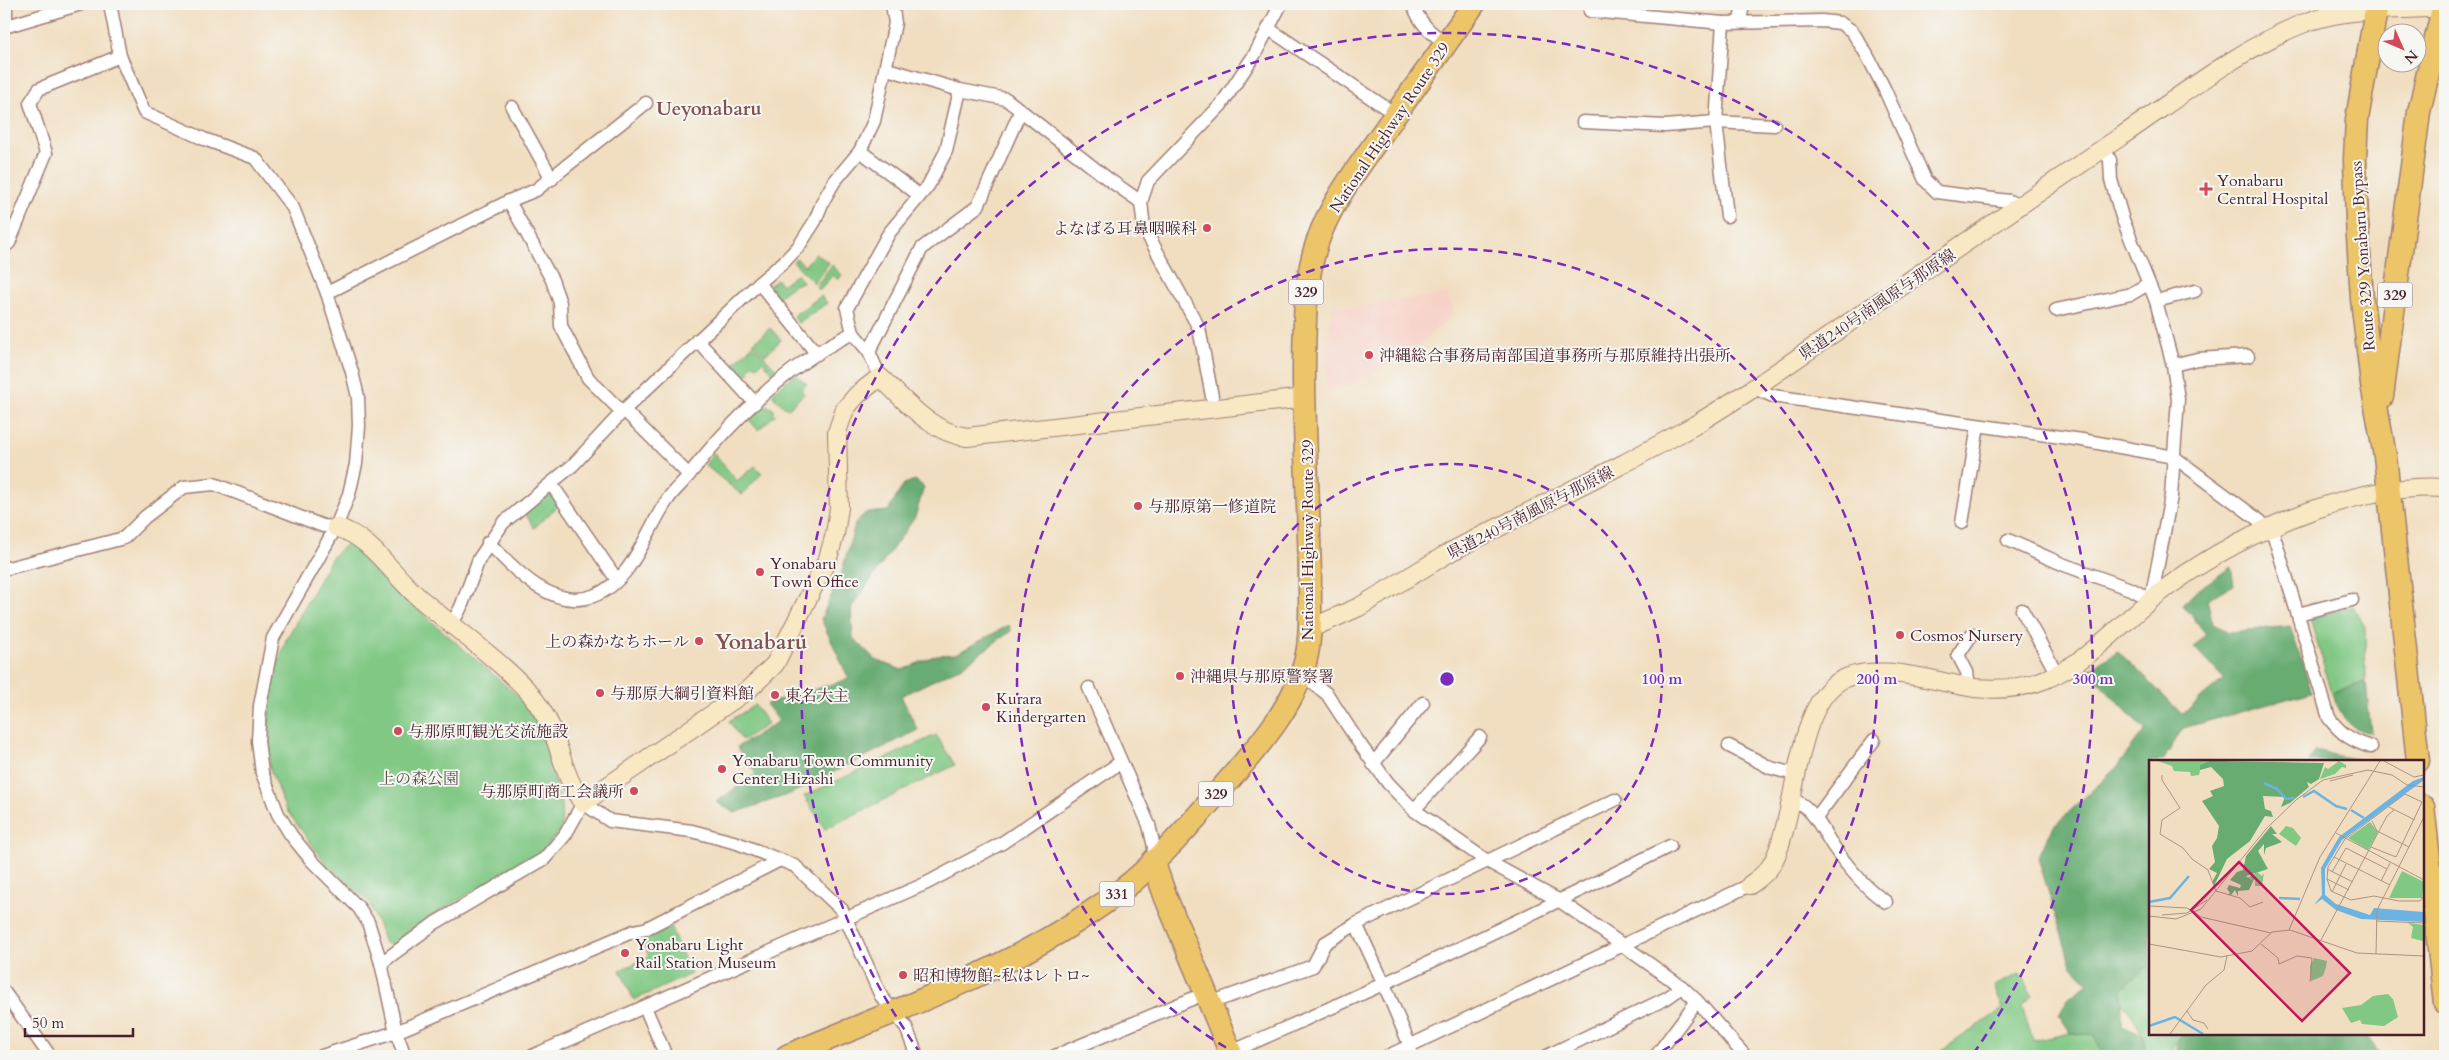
<svg xmlns="http://www.w3.org/2000/svg" width="2449" height="1060" font-family="Cardo,'Noto Serif JP',serif">
	<style>
		.built { fill: #f7d1c7 }
		.green { fill: #80c884; stroke: #657458 }
		.forest { fill: #68ac72; stroke: #59664e }
		.lines { fill: none; stroke-linecap: round; stroke-linejoin: round }
		.street-casing { stroke: #9e7e76; stroke-width: 15 }
		.secondary-casing { stroke: #9e7e76; stroke-width: 20 }
		.highway-casing { stroke: #9e7e76; stroke-width: 25 }
		.street { stroke: #fff; stroke-width: 12 }
		.secondary { stroke: #f8e8c3; stroke-width: 18 }
		.highway { stroke: #edc569; stroke-width: 22 }
		.ring { fill: none; stroke: #7b2cbf; stroke-width: 2.5; stroke-dasharray: 9 6 }
		.poi-dot { fill: #d1495b; stroke: #f6f6f2; stroke-width: 2 }
		.labels { text-anchor: middle; stroke-width: 4; stroke-linejoin: round; paint-order: stroke }
		.shield { fill: #f6f6f2; stroke: #7e6067; stroke-width: 1 }
		.shield-label { font-size: 15px; font-weight: bold; fill: #4a1f2b }
		.street-label { font-size: 16px; fill: #4a1f2b; stroke: #f6f6f2 }
		.poi-label { font-size: 16px; fill: #4a1f2b; stroke: #f6f6f2; text-anchor: start }
		.park-label { font-size: 16px; fill: #5a5246; stroke: #f6f6f2 }
		.quarter-label { font-size: 19px; font-weight: bold; fill: #805250; stroke: #f6f6f2 }
		.district-label { font-size: 21px; font-weight: bold; fill: #805250; stroke: #f6f6f2 }
		.inset-river { fill: none; stroke: #6ab3e2; stroke-width: 2.5 }
		.inset-road { fill: none; stroke: #ae9284; stroke-width: 1 }
		.view { fill: #c2185b; fill-opacity: 0.15; stroke: #c2185b; stroke-width: 2.5 }
		.inset-edge { fill: none; stroke: #4a1f2b; stroke-width: 2.5 }
		.centre { fill: #7b2cbf; stroke: #f6f6f2; stroke-width: 2.5 }
		.ring-label { font-size: 15px; text-anchor: middle; font-weight: bold; fill: #7b2cbf; stroke: #f6f6f2; stroke-width: 4; stroke-linejoin: round; paint-order: stroke }
	</style>
	<rect width="100%" height="100%" fill="#f6f6f2"/>
	<filter id="ink" filterUnits="userSpaceOnUse"><feTurbulence type="fractalNoise" baseFrequency=".02" numOctaves="2"/><feDisplacementMap in="SourceGraphic" scale="10" xChannelSelector="R" yChannelSelector="G"/><feConvolveMatrix kernelMatrix="1 2 1 2 8 2 1 2 1" color-interpolation-filters="sRGB"/></filter>
	<filter id="wash" filterUnits="userSpaceOnUse"><feTurbulence type="fractalNoise" baseFrequency=".0096" numOctaves="4" result="noise"/><feDisplacementMap in="SourceGraphic" scale="20" xChannelSelector="R" yChannelSelector="G"/><feGaussianBlur stdDeviation="1.12" result="paint"/><feColorMatrix in="noise" values="0 0 0 0 0 0 0 0 0 0 0 0 0 0 0 0 0 1.4 0 .05"/><feComposite in="paint" operator="in"/></filter>
	<g filter="url(#wash)">
		<rect width="100%" height="100%" fill="#f1dec0"/>
		<path class="built" d="M1447,294L1454,312L1413,352L1346,387L1327,391L1326,356L1332,304L1352,308Z"/>
		<g class="green">
			<path d="M815,253L829,263L814,283L793,261L796,258L805,266Z"/>
			<path d="M832,265L842,275L838,280L833,275L819,290L816,286Z"/>
			<path d="M797,274L803,282L794,285L777,298L768,287L777,279L782,285Z"/>
			<path d="M821,296L827,303L798,323L793,316Z"/>
			<path d="M770,328L781,340L765,355L753,343Z"/>
			<path d="M753,345L779,372L775,375L763,361L757,366L754,364L748,369L750,372L738,381L728,369Z"/>
			<path d="M794,374L807,384L801,390L804,394L788,409L774,397L773,393Z"/>
			<path d="M762,403L775,410L773,412L775,415L758,430L746,416Z"/>
			<path d="M714,453L737,481L755,466L762,473L742,495L705,465Z"/>
			<path d="M548,491L559,505L534,528L524,511Z"/>
			<path d="M348,543L430,620L524,701L540,728L561,804L562,829L539,854L426,919L393,946L385,943L369,902L327,865L285,808L270,769L267,728L274,676L286,640L332,557Z"/>
			<path d="M2353,606L2365,627L2366,682L2332,693L2310,619Z"/>
			<path d="M755,705L768,724L742,740L729,721Z"/>
			<path d="M936,735L955,765L825,829L804,796Z"/>
			<path d="M669,924L691,974L634,1000L620,970L649,957L641,937Z"/>
			<path d="M2145,966L2150,968V1034H2183L2167,1056H2147C2140,1015 2121,1002 2094,972Z"/>
			<path d="M2020,974L2032,995L2022,1006L2033,1041L2071,1033L2093,1035L2105,1056H1936V1054L2003,1009L1994,986Z"/>
		</g>
		<g class="forest">
			<path d="M915,480L924,487L915,517L851,608L853,638L876,660L902,670L936,655L956,654L1009,625L1011,631L961,667L901,696L918,730L790,794L735,813L716,802L756,774L737,747L779,721L766,704L849,679L821,619L842,571L855,524L865,513L888,511L904,484Z"/>
			<path d="M2231,567L2234,585L2207,599L2213,624L2229,632L2290,626L2312,692L2183,728L2163,761H2150V968L2145,967L2122,990V1026L2143,1035L2147,1056H2105L2093,1035L2071,1033L2059,1015L2069,997L2088,983L2071,965L2038,858L2052,828L2116,768L2145,730L2087,671L2118,651L2182,714L2224,679L2194,647L2206,634L2183,605L2196,591Z"/>
			<path d="M2366,682L2371,733C2346,729 2341,714 2332,693Z"/>
			<path d="M2315,751L2359,760V761H2309Z"/>
			<path d="M2183,1034H2362L2366,1035L2381,1056H2174L2178,1041Z"/>
		</g>
	</g>
	<g filter="url(#ink)">
		<g class="lines">
			<g class="street-casing">
				<g id="street">
					<path d="M6,4V26"/>
					<path d="M110,4L120,56L144,112L204,139L255,158L293,208L327,293L352,372L358,397L359,426L356,464L349,494L336,527L273,638L260,706L258,741L262,773L278,814L291,835L312,861L359,908L368,922L381,963L396,1032L405,1056"/>
					<path d="M1413,4C1419,23 1430,32 1445,43"/>
					<path d="M1590,11L1723,23L1822,21L1840,23L1852,31L1867,55L1884,88L1925,180L1937,192L2009,201L2020,206"/>
					<path d="M1740,22L1743,4"/>
					<path d="M4,27L81,4"/>
					<path d="M1269,29L1395,114"/>
					<path d="M887,69L960,90L1006,99L1108,179L1141,202"/>
					<path d="M512,107L552,179"/>
					<path d="M1583,122L1665,126L1716,122L1723,23"/>
					<path d="M860,151L919,195"/>
					<path d="M509,201L536,190L646,103"/>
					<path d="M1727,216L1716,122L1774,125"/>
					<path d="M4,247L9,243L46,153L30,103L39,89L120,56"/>
					<path d="M759,283L817,354"/>
					<path d="M327,293L509,201L552,280L560,303L561,326L588,378L622,412"/>
					<path d="M2156,301L2195,291"/>
					<path d="M2056,310L2131,294L2148,284"/>
					<path d="M697,340L755,403"/>
					<path d="M869,352L922,248L978,206L1021,110"/>
					<path d="M2173,365L2197,359L2248,356"/>
					<path d="M880,377L869,352L853,333L847,308L889,233L928,186L946,151L960,90"/>
					<path d="M1754,388L1773,396L2082,440L2174,457L2260,521L2274,536L2329,718C2341,734 2352,741 2371,747"/>
					<path d="M1214,407L1199,328L1144,228L1141,202L1148,181L1221,105L1255,54L1281,4"/>
					<path d="M624,410L689,475"/>
					<path d="M552,485L617,580"/>
					<path d="M1962,523L1978,426"/>
					<path d="M2008,540L2062,564L2133,590L2151,600L2171,496L2178,399L2173,365L2156,301L2123,220L2111,180L2110,160L2104,148"/>
					<path d="M488,542C514,569 552,611 593,596C633,582 646,530 668,499C674,490 682,484 688,476C732,420 788,364 853,333"/>
					<path d="M4,569L124,538L145,517L184,487L214,484L323,526L336,527"/>
					<path d="M2022,610L2057,674"/>
					<path d="M2298,614L2352,600"/>
					<path d="M452,624L461,607L479,559L503,523L573,465L624,410L759,283L785,261L799,246L815,221L823,201L834,182L860,151L874,121L895,23L892,4"/>
					<path d="M1301,674L1327,694L1359,743L1388,783L1414,810L1487,861L1560,901L1682,987L1697,1001L1745,1056"/>
					<path d="M1969,686L1967,672L1958,655L1972,634"/>
					<path d="M1089,688L1149,825L1154,847L1153,861"/>
					<path d="M1729,746L1771,768L1798,775"/>
					<path d="M1373,764L1423,703"/>
					<path d="M1793,800C1813,807 1821,828 1833,846C1847,866 1866,889 1886,902"/>
					<path d="M1414,810L1480,737"/>
					<path d="M1816,818L1874,740"/>
					<path d="M1356,924L1384,984L1410,1046L1411,1056"/>
					<path d="M381,963L435,923L544,859L565,835L583,803L610,821L692,831L737,843L795,866L842,910L881,996L906,1027L917,1056"/>
					<path d="M4,992L50,1056"/>
					<path d="M1210,1003L1313,966L1325,943L1356,924L1615,800"/>
					<path d="M645,1007L666,1056"/>
					<path d="M1231,1052C1379,988 1525,918 1670,846"/>
					<path d="M322,1056L396,1032L634,931L645,929L780,860"/>
					<path d="M532,1056L927,883L1002,843L1121,762"/>
					<path d="M1055,1056L1206,993"/>
					<path d="M1388,1056L1750,885"/>
					<path d="M1547,1056L1667,998L1682,987"/>
					<path d="M1656,1056L1697,1001"/>
				</g>
			</g>
			<g class="secondary-casing">
				<g id="secondary">
					<path d="M336,527C371,537 391,573 417,596C454,628 496,657 530,693C538,704 545,714 551,727C561,752 566,781 583,803L749,689L775,664L828,558L835,534L839,508L837,432L845,409L857,395L880,377C905,400 931,433 967,437L1304,398"/>
					<path d="M1309,629L1359,607L1452,551L1625,463L1695,425L1754,388C1876,304 1997,220 2120,137C2175,100 2241,48 2302,24C2347,6 2397,11 2445,7"/>
					<path d="M1750,885C1757,880 1765,874 1770,867C1777,857 1780,846 1783,834C1796,793 1800,711 1835,684C1870,658 1937,683 1975,688C1998,690 2025,688 2046,679C2088,662 2118,626 2153,598C2228,539 2347,482 2445,488"/>
				</g>
			</g>
			<g class="highway-casing">
				<g id="highway">
					<path d="M2377,4L2357,119L2355,159L2357,222L2362,299L2372,384L2385,456L2418,761"/>
					<path d="M2382,397L2419,112L2444,4"/>
					<path d="M2423,806L2445,1003"/>
					<path d="M1153,861L1166,898L1232,1056"/>
					<path d="M787,1056C904,1007 1031,963 1132,882C1165,854 1194,820 1223,787C1256,749 1297,705 1307,654C1311,634 1310,612 1310,592C1310,518 1304,444 1304,370C1305,326 1303,283 1318,240C1331,203 1356,171 1378,139C1410,94 1442,49 1474,4"/>
				</g>
			</g>
			<use href="#street" class="street"/>
			<use href="#secondary" class="secondary"/>
			<use href="#highway" class="highway"/>
		</g>
	</g>
	<g class="ring">
		<circle cx="1447" cy="679" r="215"/>
		<path d="M1239 1055A430 430 0 1 1 1655 1055"/>
		<path d="M921 1054A646 646 0 1 1 1973 1054"/>
	</g>
	<g class="poi-dot">
		<path d="M2203.5 181.5h5v5h5v5h-5v5h-5v-5h-5v-5h5z"/>
		<circle cx="1207" cy="228" r="5"/>
		<circle cx="1369" cy="355" r="5"/>
		<circle cx="1138" cy="506" r="5"/>
		<circle cx="760" cy="572" r="5"/>
		<circle cx="1900" cy="635" r="5"/>
		<circle cx="699" cy="641" r="5"/>
		<circle cx="1180" cy="676" r="5"/>
		<circle cx="600" cy="693" r="5"/>
		<circle cx="775" cy="695" r="5"/>
		<circle cx="986" cy="707" r="5"/>
		<circle cx="398" cy="731" r="5"/>
		<circle cx="722" cy="769" r="5"/>
		<circle cx="634" cy="791" r="5"/>
		<circle cx="625" cy="953" r="5"/>
		<circle cx="903" cy="975" r="5"/>
	</g>
	<g class="labels">
		<g class="shield">
			<rect x="1288.5" y="279.5" width="35" height="25" rx="4"/>
			<rect x="2377.5" y="282.5" width="35" height="25" rx="4"/>
			<rect x="1198.5" y="781.5" width="35" height="25" rx="4"/>
			<rect x="1099.5" y="881.5" width="35" height="25" rx="4"/>
		</g>
		<g class="shield-label">
			<text x="1306" y="297">329</text>
			<text x="2395" y="300">329</text>
			<text x="1216" y="799">329</text>
			<text x="1117" y="899">331</text>
		</g>
		<g class="street-label">
			<text transform="translate(1389 127) rotate(-56)" y="6">National Highway Route 329</text>
			<text transform="translate(2362 256) rotate(-94)" y="6">Route 329 Yonabaru Bypass</text>
			<text transform="translate(1877 304) rotate(-34)" y="6">県道240号南風原与那原線</text>
			<text transform="translate(1530 512) rotate(-27)" y="6">県道240号南風原与那原線</text>
			<text transform="translate(1307 540) rotate(-90)" y="6">National Highway Route 329</text>
		</g>
		<g class="poi-label">
			<text x="2217" y="186">Yonabaru<tspan x="2217" dy="18">Central Hospital</tspan></text>
			<text x="1197" y="234" text-anchor="end">よなばる耳鼻咽喉科</text>
			<text x="1379" y="361">沖縄総合事務局南部国道事務所与那原維持出張所</text>
			<text x="1148" y="512">与那原第一修道院</text>
			<text x="770" y="569">Yonabaru<tspan x="770" dy="18">Town Office</tspan></text>
			<text x="1910" y="641">Cosmos Nursery</text>
			<text x="689" y="647" text-anchor="end">上の森かなちホール</text>
			<text x="1190" y="682">沖縄県与那原警察署</text>
			<text x="610" y="699">与那原大綱引資料館</text>
			<text x="785" y="701">東名大主</text>
			<text x="996" y="704">Kurara<tspan x="996" dy="18">Kindergarten</tspan></text>
			<text x="408" y="737">与那原町観光交流施設</text>
			<text x="732" y="766">Yonabaru Town Community<tspan x="732" dy="18">Center Hizashi</tspan></text>
			<text x="624" y="797" text-anchor="end">与那原町商工会議所</text>
			<text x="635" y="950">Yonabaru Light<tspan x="635" dy="18">Rail Station Museum</tspan></text>
			<text x="913" y="981">昭和博物館~私はレトロ~</text>
		</g>
		<g class="park-label">
			<text x="419" y="784">上の森公園</text>
		</g>
		<g class="quarter-label">
			<text x="709" y="115">Ueyonabaru</text>
		</g>
		<g class="district-label">
			<text x="761" y="649">Yonabaru</text>
		</g>
	</g>
	<g transform="translate(2149 760)">
		<rect width="275" height="275" fill="#f1dec0"/>
		<path d="M9,1H83L52,6L50,15L42,16L41,12L25,11L23,6ZM190,1L197,5V8L193,7L186,14L171,19L176,7L179,9ZM221,62L229,72L219,90L199,78ZM137,66L144,68L152,78L147,86L130,74ZM253,111L275,122L273,138H240ZM108,112L113,116L115,113L113,126H106V117L102,122L98,118ZM259,163L275,165L274,181L262,178L264,167ZM165,198L178,201L177,207L174,216L162,221L161,206ZM239,234L244,239L249,257L235,266L213,264L211,260L202,263L193,248L212,245L224,236Z" fill="#80c884"/>
		<path d="M61,1L175,3L170,19L162,24L158,22L160,27L141,43L132,47L136,37L114,36L116,49L122,51L124,57L116,56L101,81L78,99L65,126L63,122L68,113L60,109L66,102L63,86L68,78L70,66L53,41L64,36L61,31L75,26L74,19L62,7L51,10V5ZM130,60L122,66L128,74H123L133,82L117,88L115,95V84L109,91L119,109L97,116L102,120L106,117L100,130L89,131V136L86,130L82,135H78L81,133L78,129L80,125L91,128L92,125L81,120L88,112L94,110L97,96L122,66Z" fill="#68ac72"/>
		<path d="M275,17V20L193,80L176,109V135L187,144L221,155L225,148L275,152V162L212,159L187,150L173,139L165,145L173,135L172,108L190,77L264,21Z" fill="#6ab3e2"/>
		<path class="inset-river" d="M115,23L128,29L137,39L145,38M154,37L165,31L187,46L198,49M202,50L215,58M130,138L151,139M0,142L21,138L40,116M0,266L26,257L54,274"/>
		<path class="inset-road" d="M235,1L265,17L275,15M13,15V20L31,48L13,60L11,74L34,88L43,99L59,110L67,131L91,138L101,147L114,142M181,21L204,15M240,47L266,60M223,61L228,71L260,87M187,73L275,120M222,87L247,97L273,42L256,34L196,79L179,107L178,119L182,131L202,140L225,136L250,141H271L275,136M185,97L241,125M178,109L204,122M183,112L197,88L238,109M178,119L200,130M232,121L241,103M183,132L197,104M0,146L38,148L52,157L122,173M13,155L38,153L58,140M0,156L27,159L52,149L117,69L147,40L174,20L219,10L243,15L258,25L275,27M227,161L275,163M140,170L171,97L231,1M172,180L238,56L245,50M0,184L72,197L103,191L123,172L141,170L208,193L275,196M112,184L129,198L130,204L148,196L163,198L161,222M227,194L228,150L275,57M38,251L44,260L55,263L59,269M21,274L57,225L75,210L78,196"/>
		<path class="view" d="M90,102L201,213L153,261L42,150Z"/>
		<rect width="275" height="275" class="inset-edge"/>
	</g>
	<circle cx="1447" cy="679" r="8" class="centre"/>
	<g class="ring-label">
		<text x="1662" y="684">100 m</text>
		<text x="1877" y="684">200 m</text>
		<text x="2093" y="684">300 m</text>
	</g>
	<rect width="2449" height="1060" fill="none" stroke="#f6f6f2" stroke-width="20"/>
	<g transform="translate(2402 48) rotate(135)"><circle r="24" fill="#f6f6f2" stroke="#b1a0a2"/>
	<path d="M0-4L9 19L0 12L-9 19Z" fill="#d1495b"/>
	<text y="-8" font-size="14" font-weight="bold" text-anchor="middle" fill="#4a1f2b">N</text>
	</g>
	<path d="M25 1028v8h108v-8" fill="none" stroke="#4a1f2b" stroke-width="2.5"/>
	<text x="32" y="1028" font-size="15" fill="#4a1f2b" stroke="#f6f6f2" stroke-width="4" paint-order="stroke">50 m</text>
</svg>
